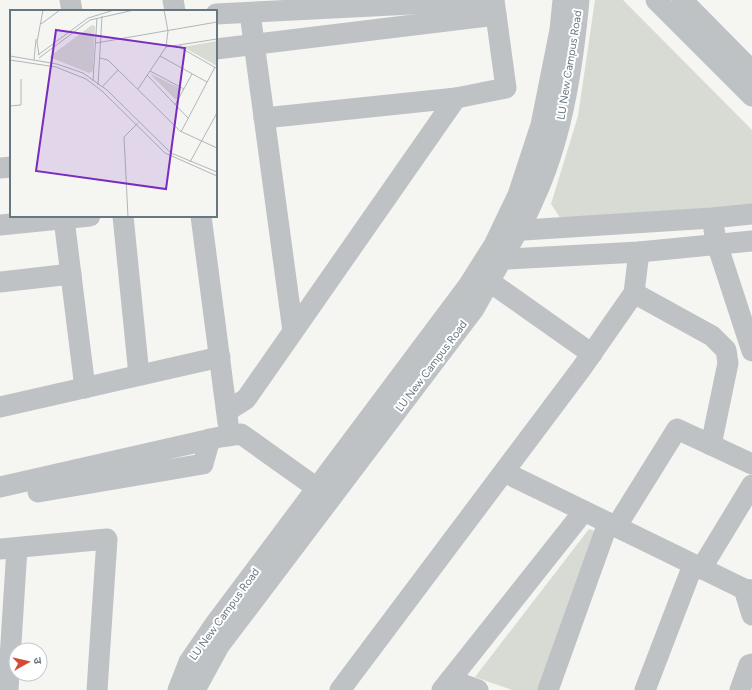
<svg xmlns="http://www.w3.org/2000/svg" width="752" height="690" font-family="Figtree,'Noto Sans Devanagari',sans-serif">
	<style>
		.green { fill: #d7dbd3 }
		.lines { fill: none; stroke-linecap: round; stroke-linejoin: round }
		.minor { stroke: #bec2c5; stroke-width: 21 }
		.labels { text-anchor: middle; stroke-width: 4; stroke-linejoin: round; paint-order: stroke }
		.street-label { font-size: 11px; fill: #677780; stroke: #fff }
		.inset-road { fill: none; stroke: #afb8ba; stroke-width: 1 }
		.view { fill: #7b2cbf; fill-opacity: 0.15; stroke: #7b2cbf; stroke-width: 2 }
		.inset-edge { fill: none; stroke: #677780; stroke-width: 2 }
	</style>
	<rect width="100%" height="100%" fill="#f5f5f2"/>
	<g class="green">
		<path d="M595,0H623L752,130V208L563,222L551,204L578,116Z"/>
		<path d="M589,529L595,531L538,690H512L475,677Z"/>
	</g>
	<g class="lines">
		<g class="minor">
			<path d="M70,0L72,11"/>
			<path d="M173,0L175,11"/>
			<path d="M656,0L752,96"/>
			<path d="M682,0L752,71"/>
			<path d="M250,13L293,331"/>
			<path d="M216,14L491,0"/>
			<path d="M216,49L496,15"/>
			<path d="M264,118L456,98L506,88L494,0"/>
			<path d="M0,168L11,167"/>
			<path d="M123,216L139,375"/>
			<path d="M201,216L228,423"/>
			<path d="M64,219L85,388"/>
			<path d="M0,225L90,216"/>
			<path d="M714,230L717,244L752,351"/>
			<path d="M508,231L712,218L752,214"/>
			<path d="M491,260L639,252L752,241"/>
			<path d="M0,282L71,274"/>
			<path d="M490,282L592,354"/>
			<path d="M634,293L712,336L726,350L728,363L711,445"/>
			<path d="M0,407L220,357"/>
			<path d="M227,411L246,399L456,98"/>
			<path d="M504,472L744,589L752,590"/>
			<path d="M0,487L220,437L241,434L328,496"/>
			<path d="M38,492L203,464L210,439"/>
			<path d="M616,527L677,429L752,464"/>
			<path d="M0,549L107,539L97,690"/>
			<path d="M701,569L752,485"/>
			<path d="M744,589L752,615"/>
			<path d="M450,680L478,690"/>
			<path d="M8,690L17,548"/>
			<path d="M178,690L189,662L215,624L468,286L494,245L518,195L541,125L560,30L563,0"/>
			<path d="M195,690L219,646L474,309L518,230C526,218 531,206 537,192C563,133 573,64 579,0"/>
			<path d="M340,690L581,369L634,293L639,252"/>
			<path d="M442,690L584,511"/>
			<path d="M548,690L608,523"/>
			<path d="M645,690L693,565"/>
			<path d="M740,690L749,665L752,664"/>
		</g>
	</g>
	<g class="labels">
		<g class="street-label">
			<text transform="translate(569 65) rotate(-81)" y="4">LU New Campus Road</text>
			<text transform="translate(431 366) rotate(-53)" y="4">LU New Campus Road</text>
			<text transform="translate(224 614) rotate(-54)" y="4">LU New Campus Road</text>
		</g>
	</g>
	<g transform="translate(10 10)">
		<rect width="207" height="207" fill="#f5f5f2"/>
		<path d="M82,15L85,16L83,61L79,63L39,47ZM207,31V56L173,37ZM141,64L171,79L166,90L141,65Z" fill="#d7dbd3"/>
		<path class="inset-road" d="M31,14L50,0M86,33L207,12M170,35L171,38L206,58M156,37L207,29M28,45L78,8L104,0M29,45L27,32L33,0M0,46L47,54L73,63L97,80L161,143L207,162M150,46L197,72M29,48L80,10L124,0M90,48L98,50L170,121L207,138M0,50L46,57L76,69L92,81L155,143L207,166M24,50L26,29M140,61L174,79M137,65L178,108M83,71L87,8M88,75L92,6M92,77L108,60M128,79L156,37L158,21L154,0M165,95L182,64M0,96L11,95V69M171,122L205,57M180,152L207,103M118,207L114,127L128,113"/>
		<path class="view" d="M46,20L175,38L156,179L26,161Z"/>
		<rect width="207" height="207" class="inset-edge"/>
	</g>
	<g transform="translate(28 662) rotate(82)"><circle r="19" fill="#ffffff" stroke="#c2c9cc"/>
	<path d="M0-3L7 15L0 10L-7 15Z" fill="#d24c35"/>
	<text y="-6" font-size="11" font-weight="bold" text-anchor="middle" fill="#677780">उ</text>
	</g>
</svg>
